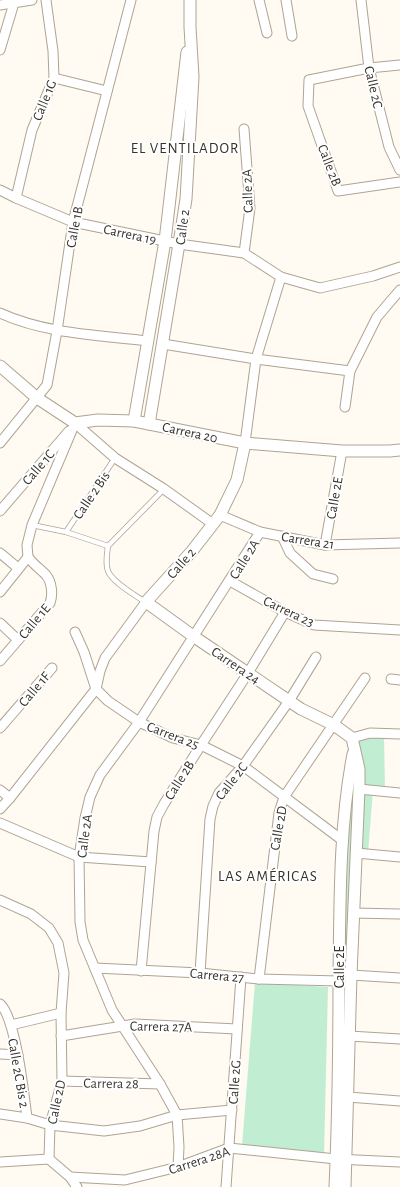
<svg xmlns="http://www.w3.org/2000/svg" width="400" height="1187" font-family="'Alegreya Sans',sans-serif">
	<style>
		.green { fill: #c1eed2 }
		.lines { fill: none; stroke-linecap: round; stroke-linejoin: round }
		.service-casing { stroke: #afa491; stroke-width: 6 }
		.minor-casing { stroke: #afa491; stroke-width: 11 }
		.tertiary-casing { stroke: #afa491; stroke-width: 13 }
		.service { stroke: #fff; stroke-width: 4.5 }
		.minor { stroke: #fff; stroke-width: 9 }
		.tertiary { stroke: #fff; stroke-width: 11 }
		.labels { text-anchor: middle; stroke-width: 4; stroke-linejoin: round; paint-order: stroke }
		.street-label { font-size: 14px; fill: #37332b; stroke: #fff }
		.neighbourhood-label { font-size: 15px; letter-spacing: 1px; fill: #37332b; stroke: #fff }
	</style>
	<rect width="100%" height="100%" fill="#fffaf2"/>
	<g class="green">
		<path d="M384,734L385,791L373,790L368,853L354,852L349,981L339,1097L341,914L353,738Z"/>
		<path d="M255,982L328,987L324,1156L242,1146Z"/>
	</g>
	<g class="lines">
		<g class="service-casing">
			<g id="service">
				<path d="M32,525L66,532L108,546"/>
				<path d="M66,532L115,458"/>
				<path d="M108,546L164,489"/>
				<path d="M108,546C107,554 105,563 108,571C112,582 135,595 145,602"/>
			</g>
		</g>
		<g class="minor-casing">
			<g id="minor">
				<path d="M259,0L267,33"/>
				<path d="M286,0L292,36"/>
				<path d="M361,0L369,68L389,147L400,170"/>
				<path d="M0,5L32,0"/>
				<path d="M0,50L14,3"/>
				<path d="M400,65L369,68L309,80L308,106L338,191L400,182"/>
				<path d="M54,78L107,91"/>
				<path d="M0,190L16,198L73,222L179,244L244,253L281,277L320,288L373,276L400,267"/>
				<path d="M16,198L32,130L54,78L53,51L46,0"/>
				<path d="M244,253L250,208L244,129"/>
				<path d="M0,313C46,334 99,335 148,341"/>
				<path d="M163,344L256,359L350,371"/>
				<path d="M345,407L350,371L377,317L400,290"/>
				<path d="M75,423L115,458L164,489L213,524"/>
				<path d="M0,443L47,385L57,331L73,222L131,0"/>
				<path d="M245,443L256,359L281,277"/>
				<path d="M0,511L69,431"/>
				<path d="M220,515L260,532L325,545L400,543"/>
				<path d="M282,536L290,553L313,574L333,579"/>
				<path d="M325,545L342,451"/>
				<path d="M0,553L18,568"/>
				<path d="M28,557L27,545L32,525L75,423"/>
				<path d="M230,581L285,612L314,625L400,630"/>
				<path d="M0,592L28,557"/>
				<path d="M0,623L18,640"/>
				<path d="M75,632L84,652L96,689L108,701L139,722L173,738L201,745L243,766L342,840"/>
				<path d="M0,661L50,603C53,595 52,582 46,575C40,569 33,564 28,557"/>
				<path d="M391,679L400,680"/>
				<path d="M0,728L52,668"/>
				<path d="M352,738L370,733L400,734"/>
				<path d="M359,789L400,793"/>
				<path d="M0,790L10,798"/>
				<path d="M0,809L10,798L96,689L100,671L105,658L146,602"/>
				<path d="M0,823L79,857L151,862"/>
				<path d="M356,853L400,857"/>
				<path d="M0,900L31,914L49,928L58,943L64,973L61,1013L62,1081L50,1125L49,1159"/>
				<path d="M353,913L400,914"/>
				<path d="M95,968L200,973L259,979L339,981"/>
				<path d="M141,971L154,831L157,817L164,804L201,745L248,673L285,612"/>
				<path d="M200,973L210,819L213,806L219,793L243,766L289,701L316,657"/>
				<path d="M351,975L400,978"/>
				<path d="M259,979L279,813L284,797L365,678"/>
				<path d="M0,1004C16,1018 24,1095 27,1118"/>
				<path d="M11,1025L61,1013"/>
				<path d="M61,1036L135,1024L237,1029"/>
				<path d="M349,1036L400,1039"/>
				<path d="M0,1054L18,1055"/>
				<path d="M62,1081L160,1084"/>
				<path d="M348,1097L400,1101"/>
				<path d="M0,1114L27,1118L50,1125L104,1131L140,1126L177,1115L232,1110"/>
				<path d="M49,1159L70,1177L77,1187"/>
				<path d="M0,1162L49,1159"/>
				<path d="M178,1167L179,1147L177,1115L160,1084L112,1010L83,940L80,922L79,857L85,818L90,797L100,775L139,722L260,532"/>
				<path d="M70,1177L125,1180L178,1167L229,1148L336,1159L400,1162"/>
				<path d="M226,1187L241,977"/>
			</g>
		</g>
		<g class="tertiary-casing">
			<g id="tertiary">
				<path d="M0,366L37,398L75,423L98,420L134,421L245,443L342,451H390L400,450"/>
				<path d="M134,421L165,241L187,52"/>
				<path d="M149,424L179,244L186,199L193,77L190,27V0"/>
				<path d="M245,443L237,480L220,515L192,551L146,602L193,636L301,709L334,725L352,738L359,769V789L351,975L345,1187"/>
				<path d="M335,1187C338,1117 339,1047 339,977C340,903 339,827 353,754"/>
			</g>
		</g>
		<use href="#service" class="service"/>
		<use href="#minor" class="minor"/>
		<use href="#tertiary" class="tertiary"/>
	</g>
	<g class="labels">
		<g class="street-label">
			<text transform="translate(374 87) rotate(77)" y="5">Calle 2C</text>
			<text transform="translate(44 100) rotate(-68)" y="5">Calle 1G</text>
			<text transform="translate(330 165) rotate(69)" y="5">Calle 2B</text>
			<text transform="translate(247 191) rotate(-92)" y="5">Calle 2A</text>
			<text transform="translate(74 227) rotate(-79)" y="5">Calle 1B</text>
			<text transform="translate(182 227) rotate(-82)" y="5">Calle 2</text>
			<text transform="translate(130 234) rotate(12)" y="5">Carrera 19</text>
			<text transform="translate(190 432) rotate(12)" y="5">Carrera 20</text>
			<text transform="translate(38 467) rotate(-49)" y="5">Calle 1C</text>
			<text transform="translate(91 495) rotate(-56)" y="5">Calle 2 Bis</text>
			<text transform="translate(334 498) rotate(-80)" y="5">Calle 2E</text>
			<text transform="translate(308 540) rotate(9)" y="5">Carrera 21</text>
			<text transform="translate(244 559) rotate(-58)" y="5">Calle 2A</text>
			<text transform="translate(181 563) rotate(-49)" y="5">Calle 2</text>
			<text transform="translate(289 611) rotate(25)" y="5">Carrera 23</text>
			<text transform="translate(34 621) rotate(-50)" y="5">Calle 1E</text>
			<text transform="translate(236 665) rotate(34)" y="5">Carrera 24</text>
			<text transform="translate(34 689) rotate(-50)" y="5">Calle 1F</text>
			<text transform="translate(173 735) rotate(21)" y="5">Carrera 25</text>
			<text transform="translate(179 780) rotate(-58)" y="5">Calle 2B</text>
			<text transform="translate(231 781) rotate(-52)" y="5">Calle 2C</text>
			<text transform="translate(278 828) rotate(-80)" y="5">Calle 2D</text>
			<text transform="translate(84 836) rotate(-82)" y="5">Calle 2A</text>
			<text transform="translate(339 967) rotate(-90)" y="5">Calle 2E</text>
			<text transform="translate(217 975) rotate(5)" y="5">Carrera 27</text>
			<text transform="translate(161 1026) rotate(1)" y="5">Carrera 27A</text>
			<text transform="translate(19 1073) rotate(80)" y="5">Calle 2C Bis 2</text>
			<text transform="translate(234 1082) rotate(-86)" y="5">Calle 2G</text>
			<text transform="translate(111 1083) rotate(1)" y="5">Carrera 28</text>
			<text transform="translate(56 1102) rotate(-78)" y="5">Calle 2D</text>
			<text transform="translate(199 1160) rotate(-18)" y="5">Carrera 28A</text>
		</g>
		<g class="neighbourhood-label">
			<text x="185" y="153">EL VENTILADOR</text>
			<text x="268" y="881">LAS AMÉRICAS</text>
		</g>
	</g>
</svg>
